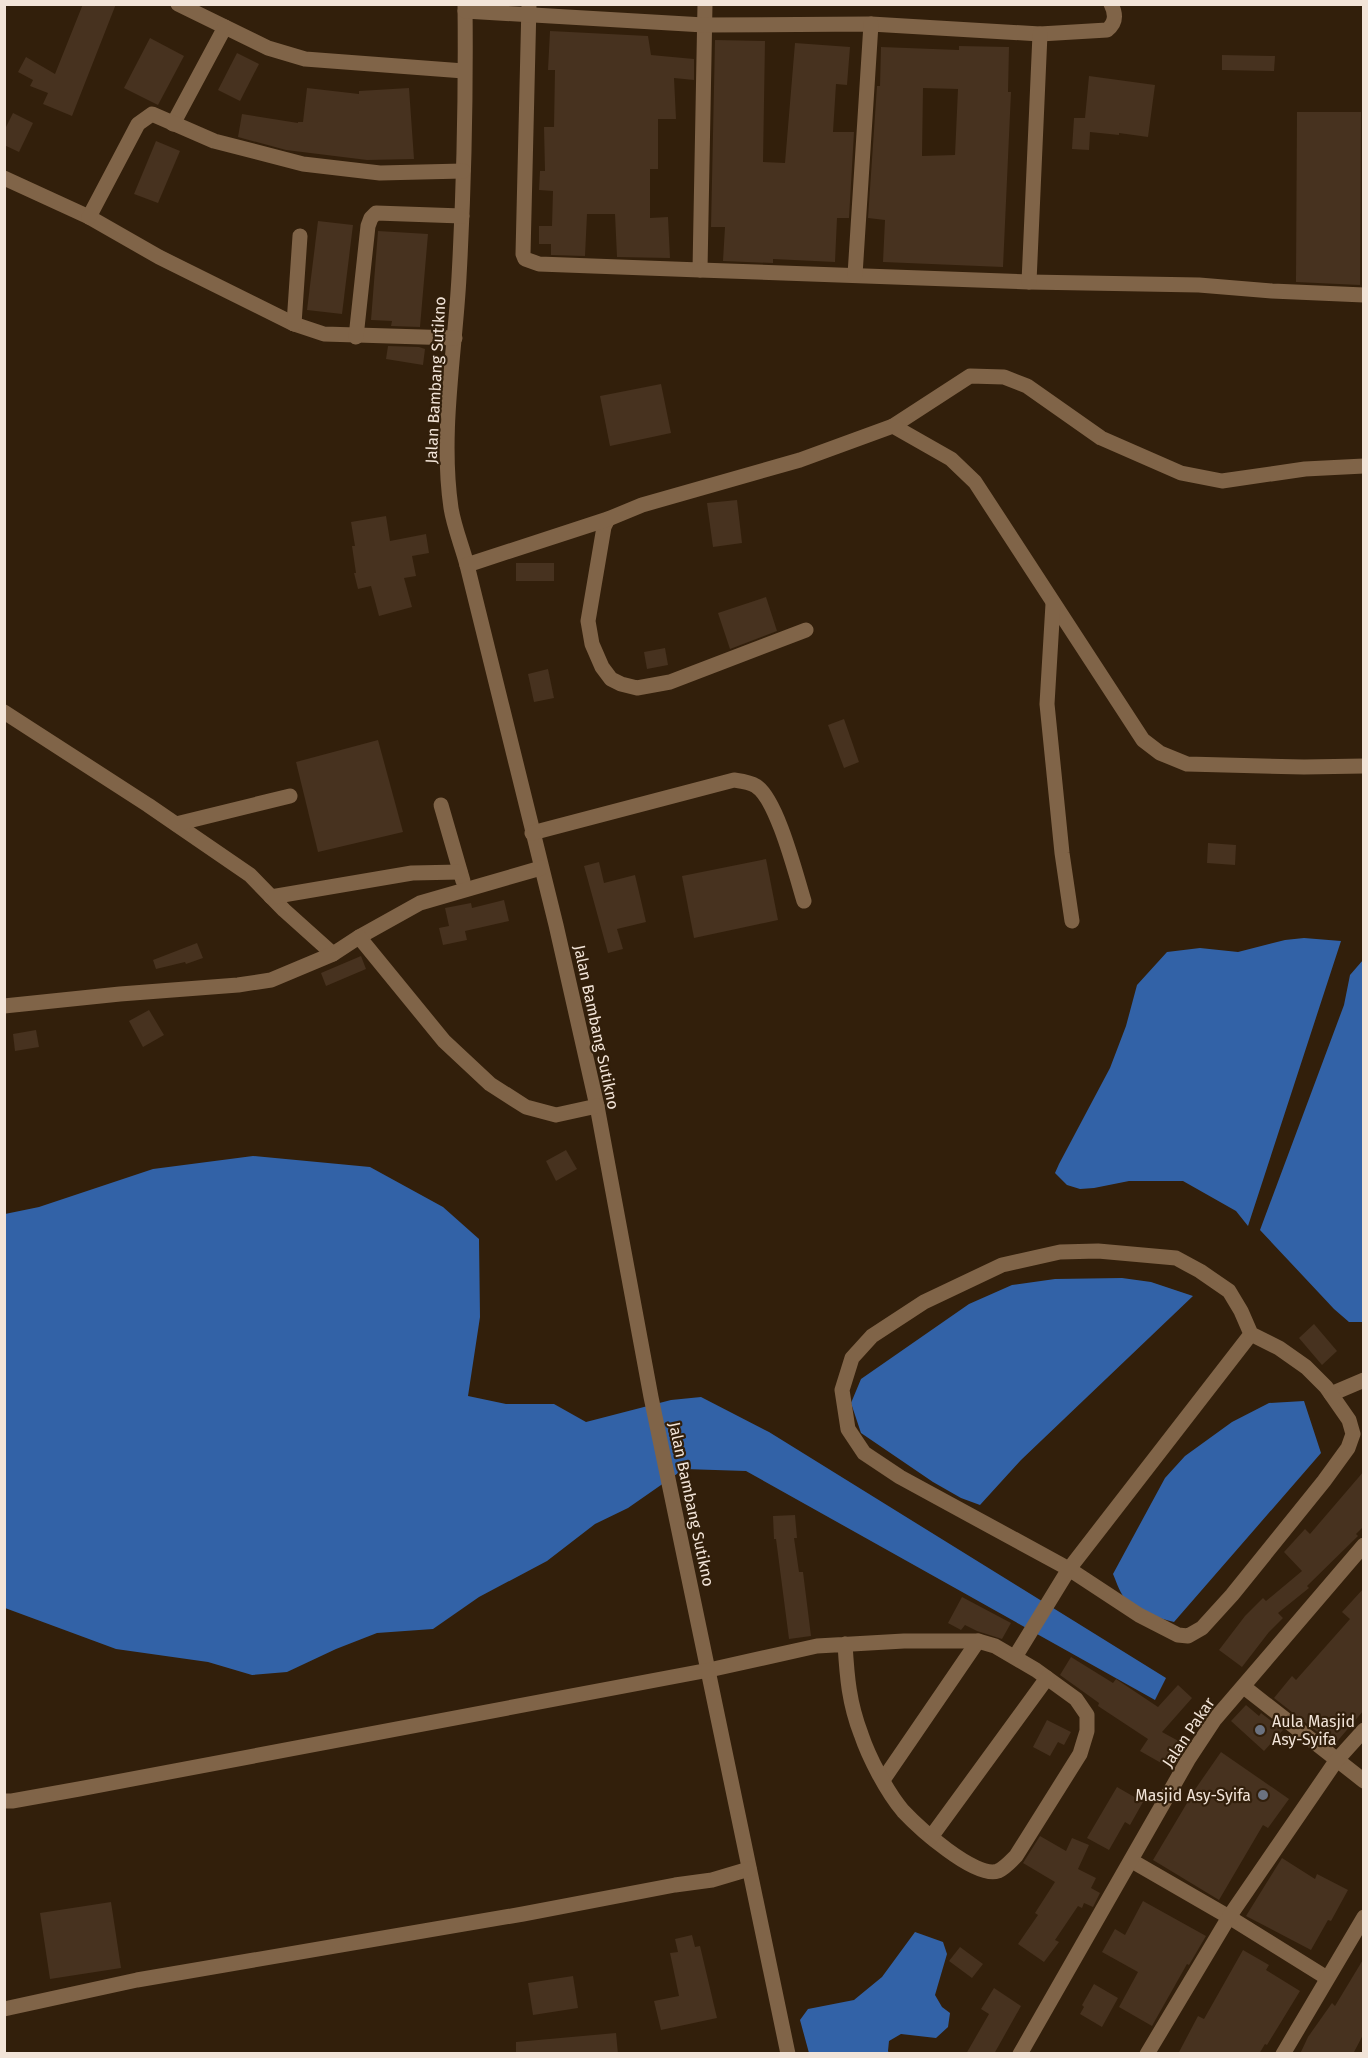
<svg xmlns="http://www.w3.org/2000/svg" width="1368" height="2058" font-family="'Fira Sans',sans-serif">
	<style>
		.water { fill: #3262a7 }
		.building { fill: #47321f; fill-rule: evenodd }
		.lines { fill: none; stroke-linecap: round; stroke-linejoin: round }
		.minor { stroke: #806448; stroke-width: 15 }
		.worship-dot { fill: #6b7280; stroke: #321f0b; stroke-width: 2 }
		.labels { text-anchor: middle; stroke-width: 4.5; stroke-linejoin: round; paint-order: stroke }
		.street-label { font-size: 16px; fill: #f2e4d8; stroke: #321f0b }
		.poi-label { font-size: 16px; fill: #f2e4d8; stroke: #321f0b; text-anchor: start }
	</style>
	<rect width="100%" height="100%" fill="#321f0b"/>
	<g class="water">
		<path d="M1304,938L1341,941L1248,1226L1236,1211L1183,1181H1129L1094,1188L1080,1189L1067,1185L1055,1173L1059,1164L1110,1068L1126,1026L1137,985L1167,952L1200,948L1238,952L1285,940Z"/>
		<path d="M1363,960L1364,1322H1349L1334,1309L1260,1230L1344,1005L1350,975Z"/>
		<path d="M253,1156L370,1167L443,1207L479,1239L480,1317L468,1396L506,1404H554L586,1422L671,1400L701,1397L769,1432L1166,1678L1155,1700L746,1471L684,1469L628,1508L595,1524L547,1561L479,1597L433,1629L377,1633L336,1649L287,1672L252,1675L208,1662L116,1649L5,1608V1214L39,1207L153,1169Z"/>
		<path d="M1122,1278L1151,1282L1193,1296L1021,1460L980,1505L961,1498L933,1482L861,1433L851,1403L861,1379L969,1304L1012,1285L1055,1279Z"/>
		<path d="M1304,1401L1321,1453L1174,1622C1157,1618 1135,1610 1123,1596C1119,1590 1116,1581 1113,1574L1165,1478L1185,1456L1232,1422L1269,1403Z"/>
		<path d="M915,1932L943,1942L947,1954L935,1995L942,2007L950,2013L948,2027L936,2038L901,2034L889,2041L888,2051L889,2053H809L800,2020L808,2009L854,2000L882,1977Z"/>
	</g>
	<g class="building">
		<path d="M83,4H116L72,116L43,104L48,93L30,86L33,80L18,72L26,57L55,74Z"/>
		<path d="M550,31L648,36L651,55L694,59V80L674,78L676,119H658V169H650V218L668,217L670,258L617,257L615,214H587L585,256L551,255V244H539V226H552L553,191L539,190L540,171H545L544,127H554L555,70H548Z"/>
		<path d="M150,38L184,56L158,105L124,88Z"/>
		<path d="M715,40L765,41L763,162L785,163L795,43L850,47L847,85L836,84L833,132H854L849,218H837L835,262L773,259V263L723,261L725,227H711Z"/>
		<path d="M959,46L1009,47L1008,92H1011L1003,267L883,262L885,220L868,218L877,86H880L881,47L959,50ZM923,88L958,89L955,155L922,156Z"/>
		<path d="M237,53L259,64L240,101L218,90Z"/>
		<path d="M1222,55L1275,56L1274,71L1222,70Z"/>
		<path d="M1089,76L1155,85L1148,137L1119,133V135L1090,132L1089,150L1072,149L1074,118H1085Z"/>
		<path d="M307,88L359,94V91L409,88L414,159L367,160L286,150L238,137L242,114L298,123V122H303Z"/>
		<path d="M1297,112H1361L1360,285L1296,282Z"/>
		<path d="M13,113L33,123L19,152L4,145V131Z"/>
		<path d="M156,141L180,151L158,203L134,194Z"/>
		<path d="M318,221L353,225L342,314L307,310Z"/>
		<path d="M378,231L428,234L420,327L391,326L392,321L371,320Z"/>
		<path d="M388,346L419,347L425,349L423,365L386,359Z"/>
		<path d="M661,384L671,433L610,446L600,396Z"/>
		<path d="M737,500L742,543L713,547L707,503Z"/>
		<path d="M386,516L390,541L426,534L429,553L412,556L416,576L404,578L412,607L379,616L371,586L358,589L354,573H356L352,546H355L351,522Z"/>
		<rect x="516" y="563" width="38" height="18"/>
		<path d="M766,597L777,631L730,649L718,613Z"/>
		<path d="M665,648L668,665L647,669L644,652Z"/>
		<path d="M548,669L554,698L534,702L528,674Z"/>
		<path d="M844,719L859,762L844,768L828,725Z"/>
		<path d="M378,740L403,832L318,852L296,762Z"/>
		<path d="M1208,843L1236,845L1235,865L1207,863Z"/>
		<path d="M766,859L778,920L694,938L682,876Z"/>
		<path d="M599,862L604,883L635,875L646,922L617,929L623,949L608,953L584,866Z"/>
		<path d="M504,900L509,921L465,931L467,940L443,945L439,928L449,926L445,908L471,903L472,908Z"/>
		<path d="M197,943L203,958L186,964L185,962L156,969L153,960Z"/>
		<path d="M361,956L366,969L326,986L321,973Z"/>
		<path d="M149,1010L164,1035L143,1047L129,1021Z"/>
		<path d="M36,1030L39,1047L15,1051L13,1034Z"/>
		<path d="M566,1150L577,1169L556,1181L546,1161Z"/>
		<path d="M1314,1324L1337,1351L1322,1365L1299,1338Z"/>
		<path d="M1364,1471V1526L1356,1534L1358,1536L1307,1586L1309,1588L1278,1613L1283,1618L1269,1632L1242,1667L1219,1650L1245,1616L1263,1598L1266,1601L1302,1571L1284,1552L1305,1529L1310,1534Z"/>
		<path d="M795,1515L797,1538H794L799,1572H803L811,1636L789,1639L776,1539H774L773,1516Z"/>
		<path d="M1364,1588V1710L1334,1745L1274,1698L1292,1676L1296,1680L1350,1619L1342,1612Z"/>
		<path d="M962,1597L1011,1623L1002,1639L977,1631L965,1625L961,1630L948,1623Z"/>
		<path d="M1071,1657L1113,1683L1116,1679L1158,1707L1178,1685L1192,1698L1162,1732L1184,1744L1170,1768L1140,1751L1148,1739L1098,1706L1099,1703L1060,1675Z"/>
		<path d="M1246,1705L1259,1716L1261,1713L1283,1730L1264,1751L1231,1721Z"/>
		<path d="M1047,1720L1071,1732L1064,1745L1058,1742L1050,1756L1033,1747Z"/>
		<path d="M1221,1752L1289,1799L1268,1828L1263,1825L1219,1900L1153,1860L1196,1788Z"/>
		<path d="M1117,1787L1143,1802L1130,1825L1125,1822L1109,1850L1087,1838Z"/>
		<path d="M1040,1836L1066,1851L1072,1838L1089,1845L1078,1869L1096,1878L1091,1888L1100,1893L1093,1907L1084,1903L1082,1908L1078,1906L1055,1940L1059,1942L1044,1962L1018,1944L1038,1915L1035,1913L1055,1882L1023,1863Z"/>
		<path d="M1282,1858L1315,1879L1317,1874L1348,1890L1331,1921L1328,1920L1311,1950L1246,1916Z"/>
		<path d="M1143,1901L1206,1936L1189,1965L1187,1964L1152,2026L1119,2007L1138,1972L1102,1952L1115,1929L1125,1935Z"/>
		<path d="M111,1902L121,1968L50,1979L40,1913Z"/>
		<path d="M692,1935L695,1947L700,1946L717,2018L661,2030L654,2001L679,1996L670,1953L678,1952L675,1939Z"/>
		<path d="M960,1947L983,1964L972,1978L949,1961Z"/>
		<path d="M1243,1950L1269,1965L1266,1970L1300,1991L1267,2045L1265,2044L1259,2054H1178L1198,2016L1204,2019Z"/>
		<path d="M1364,1958V2033L1353,2054H1300L1308,2037L1332,2003L1335,2006Z"/>
		<path d="M573,1976L578,2008L533,2015L528,1983Z"/>
		<path d="M1094,1984L1118,1998L1102,2027L1080,2014L1084,2007L1082,2005Z"/>
		<path d="M994,1988L1021,2006L994,2054H966L989,2014L981,2009Z"/>
		<path d="M616,2033L618,2054H516V2042Z"/>
	</g>
	<g class="lines">
		<g class="minor">
			<path d="M178,4L268,48L305,59L464,71"/>
			<path d="M465,4C466,95 464,186 459,277C455,352 440,433 451,508C454,527 462,546 467,565L556,925L597,1106L651,1397L788,2054"/>
			<path d="M529,4L523,254L525,259L539,264L700,270L705,4"/>
			<path d="M465,11L704,25L871,24L1040,34L1107,30C1116,23 1116,14 1111,4"/>
			<path d="M173,124L225,27"/>
			<path d="M4,178L89,217L159,257L294,324L324,334L455,338"/>
			<path d="M89,217L138,124L152,114L214,141L303,164L380,173L463,171"/>
			<path d="M700,270L1029,282L1199,285L1272,291L1364,295"/>
			<path d="M855,275L871,24"/>
			<path d="M1029,282L1040,34"/>
			<path d="M294,324L300,236"/>
			<path d="M356,337L368,226L371,218L376,213L462,216"/>
			<path d="M893,426L970,376L1004,377L1027,386L1101,438L1181,473L1222,481L1305,469L1364,466"/>
			<path d="M608,519L604,527L588,621L592,644L602,667L611,679L621,684L637,688L670,682L806,630"/>
			<path d="M467,565L608,519L642,505L800,460L893,426L951,459L975,482L1143,740L1160,753L1187,764L1304,767L1364,766"/>
			<path d="M1053,604L1047,704L1062,853L1072,921"/>
			<path d="M4,712L148,805L250,875L284,910L333,954"/>
			<path d="M441,805L463,881"/>
			<path d="M176,824L290,796"/>
			<path d="M532,833L734,780C741,781 750,782 756,786C777,799 796,875 804,901"/>
			<path d="M271,897L412,873L460,872"/>
			<path d="M359,937L420,903L541,868"/>
			<path d="M4,1006L120,994L238,985L271,980L333,954L359,937L444,1041L490,1084L526,1107L556,1115L597,1106"/>
			<path d="M1331,1394L1364,1380"/>
			<path d="M1015,1657L1069,1569L1251,1334L1241,1311L1229,1291L1200,1271L1176,1258L1098,1251L1060,1252L1002,1265L924,1302L872,1336L852,1358L842,1390L848,1429L864,1453L900,1477L1069,1569L1139,1615L1178,1635L1188,1636L1202,1628L1232,1595L1324,1481L1348,1448L1353,1434L1349,1420L1326,1387L1306,1367L1279,1348L1251,1334"/>
			<path d="M1244,1687L1364,1781"/>
			<path d="M883,1780L978,1641"/>
			<path d="M4,1801H12L79,1789L709,1670L817,1646L904,1641H978L995,1646L1036,1670L1076,1699L1087,1715V1731L1080,1754L1016,1856C1011,1861 1005,1868 998,1871C975,1879 918,1827 903,1811C887,1792 869,1758 861,1734C849,1703 847,1677 845,1644"/>
			<path d="M931,1837L1047,1678"/>
			<path d="M1132,1861L1229,1917L1327,1978"/>
			<path d="M4,2009L137,1980L523,1914L675,1885L712,1880L749,1869"/>
			<path d="M1020,2054L1188,1760L1215,1719L1364,1545"/>
			<path d="M1147,2054L1229,1917L1336,1761L1364,1730"/>
			<path d="M1283,2054L1364,1917"/>
		</g>
	</g>
	<g class="worship-dot">
		<circle cx="1260" cy="1730" r="6"/>
		<circle cx="1263" cy="1795" r="6"/>
	</g>
	<g class="labels">
		<g class="street-label">
			<text transform="translate(435 380) rotate(-87)" y="6">Jalan Bambang Sutikno</text>
			<text transform="translate(597 1027) rotate(78)" y="6">Jalan Bambang Sutikno</text>
			<text transform="translate(692 1504) rotate(78)" y="6">Jalan Bambang Sutikno</text>
			<text transform="translate(1188 1732) rotate(-56)" y="6">Jalan Pakar</text>
		</g>
		<g class="poi-label">
			<text x="1272" y="1727">Aula Masjid<tspan x="1272" dy="18">Asy-Syifa</tspan></text>
			<text x="1251" y="1801" text-anchor="end">Masjid Asy-Syifa</text>
		</g>
	</g>
	<rect width="1368" height="2058" fill="none" stroke="#f2e4d8" stroke-width="12"/>
</svg>
